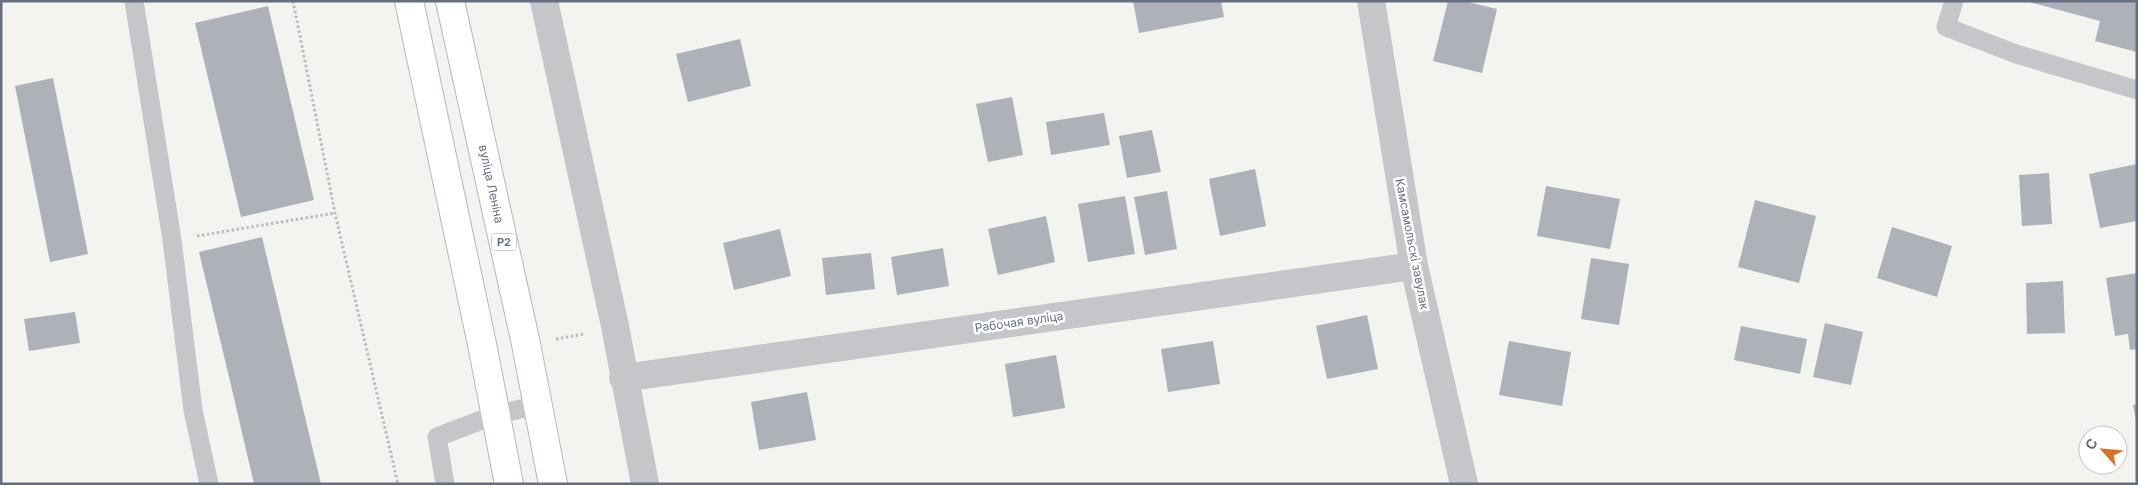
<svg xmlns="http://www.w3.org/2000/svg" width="2138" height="485" font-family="Inter,sans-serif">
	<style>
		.building { fill: #adb1b8 }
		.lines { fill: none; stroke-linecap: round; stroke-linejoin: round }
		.primary-casing { stroke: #b5b7bb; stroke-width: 30 }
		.path { stroke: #bbbcbf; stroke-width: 3; stroke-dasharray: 2.5 2.5; stroke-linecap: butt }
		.lane { stroke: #c4c6ca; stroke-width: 19 }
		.street { stroke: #c4c6ca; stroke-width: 28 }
		.primary { stroke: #fff; stroke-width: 28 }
		.labels { text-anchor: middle; stroke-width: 5; stroke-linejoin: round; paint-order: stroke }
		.shield { fill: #fff; stroke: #929aa6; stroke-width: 1 }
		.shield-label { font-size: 11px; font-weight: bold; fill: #646f80 }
		.street-label { font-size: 12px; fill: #646f80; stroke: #fff }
	</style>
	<rect width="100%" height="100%" fill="#f3f4f0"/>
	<g class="building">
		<path d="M1133,1H1221L1224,17L1139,33Z"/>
		<path d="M1448,1H1464L1497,9L1482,73L1433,61Z"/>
		<path d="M2025,1H2137V52L2095,41L2100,21Z"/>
		<path d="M268,6L314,200L241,217L195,23Z"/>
		<path d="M740,39L751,86L688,102L676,54Z"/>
		<path d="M53,78L88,254L50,262L15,86Z"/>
		<path d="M1012,97L1023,155L988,162L976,104Z"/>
		<path d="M1104,113L1110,145L1051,155L1046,122Z"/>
		<path d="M1152,130L1161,172L1127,178L1119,136Z"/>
		<path d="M2137,164V221L2100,228L2089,174Z"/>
		<path d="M1255,169L1266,226L1220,236L1209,179Z"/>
		<path d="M2049,173L2052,224L2022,226L2019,175Z"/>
		<path d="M1546,186L1620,199L1610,249L1537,236Z"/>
		<path d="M1167,191L1177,249L1145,255L1134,197Z"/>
		<path d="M1125,196L1135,254L1088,262L1078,204Z"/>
		<path d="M1755,200L1816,216L1799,283L1738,267Z"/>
		<path d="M1046,216L1055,262L998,275L988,229Z"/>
		<path d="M1892,227L1952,246L1937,297L1877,278Z"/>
		<path d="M780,229L791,276L734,290L723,243Z"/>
		<path d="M262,237L321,484H254L230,381L199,252Z"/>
		<path d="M943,248L949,286L897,295L891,257Z"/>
		<path d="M871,253L875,289L826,295L822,258Z"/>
		<path d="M1591,258L1629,264L1619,325L1581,319Z"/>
		<path d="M2137,273V349L2130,350L2128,334L2115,336L2106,278Z"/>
		<path d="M2063,281L2065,333L2027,334L2026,283Z"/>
		<path d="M75,312L80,343L29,351L24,319Z"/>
		<path d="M1367,315L1378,369L1327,379L1316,326Z"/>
		<path d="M1825,323L1863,332L1851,385L1813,377Z"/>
		<path d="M1741,326L1807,339L1800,374L1734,360Z"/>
		<path d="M1213,341L1220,384L1168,392L1161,349Z"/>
		<path d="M1509,341L1571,352L1562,406L1499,395Z"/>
		<path d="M1056,355L1065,408L1013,417L1005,364Z"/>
		<path d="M807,392L816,440L759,450L751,402Z"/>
		<path d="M2137,404V420H2136L2133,405Z"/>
	</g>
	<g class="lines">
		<g class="primary-casing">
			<g id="primary">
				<path d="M409,1L483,349L509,484"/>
				<path d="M450,1L526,344L553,484"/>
			</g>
		</g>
		<g class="path">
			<path d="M293,1L335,213L398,484"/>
			<path d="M197,236L335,213"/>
			<path d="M556,339L584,334"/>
		</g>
		<g class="lane">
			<path d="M134,1L172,240L193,410L209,484"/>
			<path d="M1954,1L1946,27L2016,54L2137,90"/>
			<path d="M445,484L437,437L495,415L537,405"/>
		</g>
		<g class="street">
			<path d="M544,1L615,326L645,484"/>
			<path d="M1371,1L1414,266L1464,484"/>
			<path d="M623,378L1414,266"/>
		</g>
		<use href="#primary" class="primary"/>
	</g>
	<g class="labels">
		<rect class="shield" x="491.5" y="233.5" width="25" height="17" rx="4"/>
		<g class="shield-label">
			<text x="504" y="246">Р2</text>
		</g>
		<g class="street-label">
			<text transform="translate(491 184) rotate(78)" y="4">вуліца Леніна</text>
			<text transform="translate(1412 244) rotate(79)" y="4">Камсамольскі завулак</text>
			<text transform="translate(1019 322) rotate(-8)" y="4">Рабочая вуліца</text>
		</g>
	</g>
	<rect width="2138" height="485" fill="none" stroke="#646f80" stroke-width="5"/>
	<g transform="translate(2103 450) rotate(297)"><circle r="24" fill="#ffffff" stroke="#c1c5cc"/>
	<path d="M0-4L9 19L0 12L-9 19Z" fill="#dd7028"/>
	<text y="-8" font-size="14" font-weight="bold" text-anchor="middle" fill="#646f80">С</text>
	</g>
</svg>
